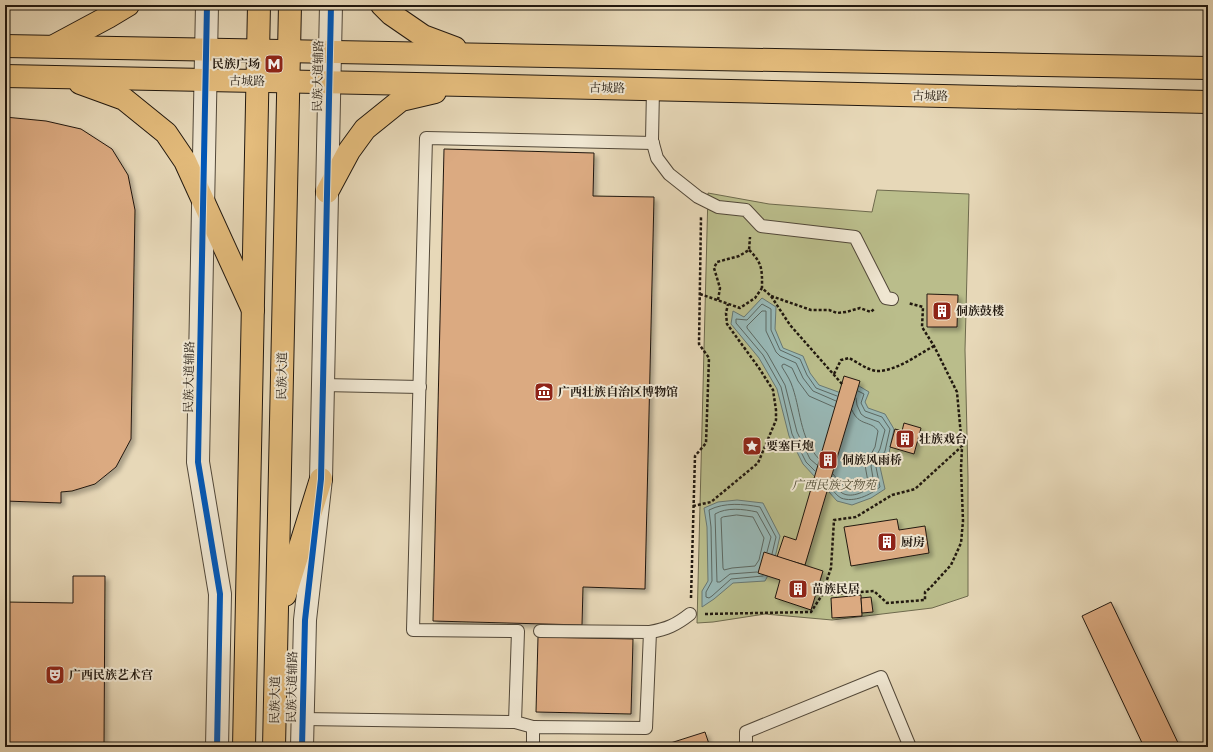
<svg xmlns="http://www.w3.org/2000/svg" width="1213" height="752" font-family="'IM FELL DW Pica','Noto Serif SC',serif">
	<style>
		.green { fill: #babd8b; stroke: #6e6a4d }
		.water { fill: #98b8b6; stroke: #687873 }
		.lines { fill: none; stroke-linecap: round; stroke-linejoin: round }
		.shore { stroke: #5c6862; stroke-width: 1 }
		.building { fill: #dbaa81; stroke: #21180f; filter: url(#shadow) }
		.service-casing { stroke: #524839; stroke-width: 14 }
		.tertiary-casing { stroke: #524839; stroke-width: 24 }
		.primary-casing { stroke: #21180f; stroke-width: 24 }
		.trunk-casing { stroke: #21180f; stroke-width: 24 }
		.path { stroke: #21180f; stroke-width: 2.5; stroke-dasharray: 3 2; stroke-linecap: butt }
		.service { stroke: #efe6d1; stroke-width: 12 }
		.tertiary { stroke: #efe6d1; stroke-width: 22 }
		.primary { stroke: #e4bc7c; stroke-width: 22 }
		.trunk { stroke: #e4bc7c; stroke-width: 22 }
		.cycleway-casing { stroke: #efe6d1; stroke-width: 8 }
		.cycleway { stroke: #0057b8; stroke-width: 6 }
		.labels { text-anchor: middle; stroke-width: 4; stroke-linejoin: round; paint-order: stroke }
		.poi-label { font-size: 12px; font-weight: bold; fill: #21180f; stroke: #efe6d1; text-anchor: start }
		.street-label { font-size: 12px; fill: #21180f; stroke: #efe6d1 }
		.park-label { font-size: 12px; font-style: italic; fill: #4f4a34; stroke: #efe6d1 }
	</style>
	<defs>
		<filter id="shadow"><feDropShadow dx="3.5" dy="3.5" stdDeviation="2" flood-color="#0004"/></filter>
	</defs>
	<rect width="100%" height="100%" fill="#e7d8b8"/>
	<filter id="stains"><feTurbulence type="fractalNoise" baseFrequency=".005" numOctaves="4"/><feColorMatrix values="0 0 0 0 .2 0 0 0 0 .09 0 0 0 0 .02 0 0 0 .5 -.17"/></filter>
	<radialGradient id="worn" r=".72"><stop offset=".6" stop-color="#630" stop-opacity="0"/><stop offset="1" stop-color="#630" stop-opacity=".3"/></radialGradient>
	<path class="green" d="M877,190L969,194L965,350L968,477V596L932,608L832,620L765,614L713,622L697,623L708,193L769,204L872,212Z"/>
	<g class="water">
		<path d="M762,298L776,307L775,329L783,348L803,356L810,373L819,385L841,393L859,386L869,392L865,402L868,408L885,414L894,429L889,453L880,467L885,489L871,498L852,505L837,501L829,492L803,464L789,436L777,389L759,358L731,324L733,311L744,317Z"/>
		<path d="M737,500L763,503L780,536L773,566L765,581L733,583L714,599L702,607V591L708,581L707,527L704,508L718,502Z"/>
	</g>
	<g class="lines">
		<g class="shore">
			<path d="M819,459C799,438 801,408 791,383C789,378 785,372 782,367V365L784,364L792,368L798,381L809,396L834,407"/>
			<path d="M817,465L810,459L797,432L785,385L767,353L747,328V326L762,311H766V331L776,352L780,356L796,363L803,378L813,391L836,401"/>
			<path d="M815,471L806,462L792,434L781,387L763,355L736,323V319L747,320L762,304L771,309V330L780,350L800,359L807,375L816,388L837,396"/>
			<path d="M833,474C840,482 845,491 856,487C861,486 864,485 868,482L865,465L875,447L878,431C871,420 859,427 852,410"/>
			<path d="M831,481C834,485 838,490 842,493C852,499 867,491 874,484L871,466L880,449L885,430L879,422L865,417L861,414L857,405L856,398"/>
			<path d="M829,487C833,490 837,496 841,498C854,503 870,495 880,487L876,467L885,451L890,429L882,417L865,411L861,403L864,394L858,391"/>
			<path d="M737,515L753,517L764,538L759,560L755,566L732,568L724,570L723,568L721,518L723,517Z"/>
			<path d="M757,572L730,574L720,582H717L715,514C727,507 743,509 757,512L771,537L767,552"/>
			<path d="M763,576L731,579L712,596L709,598L706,597V592L712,581L711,527L709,510C725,502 743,504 760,507L776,537L772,554"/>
		</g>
	</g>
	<g class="building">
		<path d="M5,117L46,121L81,129L112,149L128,175L135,210L131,439L116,467L95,484L72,491L61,492V503L5,501Z"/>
		<path d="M444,149L594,153L593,196L654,197L645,589L583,587L582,625L433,621Z"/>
		<path d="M927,294L958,295L957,327H927Z"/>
		<path d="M844,376L860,381L805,565L777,557L784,536L796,540Z"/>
		<path d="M904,423L921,428L914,454L890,447L895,429L902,431Z"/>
		<path d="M897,519L899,530L925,526L929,553L851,566L844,527Z"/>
		<path d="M764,552L823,571L811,610L775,598L780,580L758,573Z"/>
		<path d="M73,576H105L104,747H5V602L73,603Z"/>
		<path d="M861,595L862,616L832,618L831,598Z"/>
		<path d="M871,597L873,612L862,613L861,598Z"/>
		<path d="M1111,602L1180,747H1144L1082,616Z"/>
		<path d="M538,637L633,639L631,714L536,712Z"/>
		<path d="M705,732L710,747H662L661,746Z"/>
	</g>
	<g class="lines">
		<g class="service-casing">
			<g id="service">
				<path d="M653,89L652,140L657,158L669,174L698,197L718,207L746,210L761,226L855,237L886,298L892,299"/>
				<path d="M323,385L420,387"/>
				<path d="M650,632C667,629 676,625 690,614"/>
				<path d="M303,719L515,722"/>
				<path d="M533,727L515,722L518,631L413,630L426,138L653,143"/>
				<path d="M533,747V727L646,728L650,632L540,631"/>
				<path d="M746,747V732L881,677L910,747"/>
			</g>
		</g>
		<g class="tertiary-casing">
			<g id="tertiary">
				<path d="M207,5L198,462L220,594L217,747"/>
				<path d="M302,747L305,620L321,479L331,5"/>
			</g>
		</g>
		<g class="primary-casing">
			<g id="primary">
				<path d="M382,5L391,14L423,36L455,48"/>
				<path d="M5,46L1208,68"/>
				<path d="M54,46L108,17L128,5"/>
				<path d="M5,76L466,85L1208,102"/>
				<path d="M80,83L124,99L166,133L185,161L253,310"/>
				<path d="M327,192L349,151L365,129L401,100L435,92"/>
			</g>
		</g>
		<g class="trunk-casing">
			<g id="trunk">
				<path d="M285,595L321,479"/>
				<path d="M244,747L259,5"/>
				<path d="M274,747L290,5"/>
			</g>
		</g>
		<g class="path">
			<path d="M749,250C763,263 762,271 762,288"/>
			<path d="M700,294L740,308L755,298L762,288L771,296L790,325L842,384"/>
			<path d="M771,296L811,310H829L837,313L846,312L860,308L871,312L875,308"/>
			<path d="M718,300L720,288L714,268L717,262L739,256L749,250L750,237"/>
			<path d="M834,374L841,360L849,358C857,362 867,370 877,371C897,371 917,355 934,346"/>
			<path d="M693,506L711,502L758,463L776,420V410L773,390L759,368L727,324L726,313L728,304"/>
			<path d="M822,594L831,568L834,520L856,517L892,495L915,489L961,447"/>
			<path d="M691,598L695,456L706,443L709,358L699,344L701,217"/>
			<path d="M705,614L811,612L822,595L874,591L887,603L925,600V592L930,588L951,565L961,543L963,521L961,469L962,447L957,392L934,346L922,327L923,307L908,303"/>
		</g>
		<use href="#service" class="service"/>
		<use href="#tertiary" class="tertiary"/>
		<use href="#primary" class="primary"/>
		<use href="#trunk" class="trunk"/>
		<g class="cycleway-casing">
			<g id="cycleway">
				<path d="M207,5L198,462L220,594L217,747"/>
				<path d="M302,747L305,620L321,479L331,5"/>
			</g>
		</g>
		<use href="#cycleway" class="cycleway"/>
	</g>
	<defs>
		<g id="metro-square" transform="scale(1)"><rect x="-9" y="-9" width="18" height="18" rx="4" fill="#8f2418" stroke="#efe6d1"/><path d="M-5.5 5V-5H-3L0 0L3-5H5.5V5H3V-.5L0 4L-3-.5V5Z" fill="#fff"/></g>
		<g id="building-square" transform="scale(1)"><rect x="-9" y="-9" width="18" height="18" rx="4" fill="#8f2418" stroke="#efe6d1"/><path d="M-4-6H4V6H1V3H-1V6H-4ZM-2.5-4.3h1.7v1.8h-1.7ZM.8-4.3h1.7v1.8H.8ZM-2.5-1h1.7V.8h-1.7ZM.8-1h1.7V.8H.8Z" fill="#fff"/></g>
		<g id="museum-square" transform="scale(1)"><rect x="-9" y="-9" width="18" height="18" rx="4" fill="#8f2418" stroke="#efe6d1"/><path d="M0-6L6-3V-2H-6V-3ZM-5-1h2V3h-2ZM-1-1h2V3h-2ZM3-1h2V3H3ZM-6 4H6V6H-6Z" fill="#fff"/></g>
		<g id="sight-square" transform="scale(1)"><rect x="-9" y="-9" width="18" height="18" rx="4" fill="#8f2418" stroke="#efe6d1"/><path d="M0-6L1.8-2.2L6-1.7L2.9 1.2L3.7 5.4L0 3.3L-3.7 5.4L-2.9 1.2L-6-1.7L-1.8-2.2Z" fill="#fff"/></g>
		<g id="theatre-square" transform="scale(1)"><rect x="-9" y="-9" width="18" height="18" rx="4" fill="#8f2418" stroke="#efe6d1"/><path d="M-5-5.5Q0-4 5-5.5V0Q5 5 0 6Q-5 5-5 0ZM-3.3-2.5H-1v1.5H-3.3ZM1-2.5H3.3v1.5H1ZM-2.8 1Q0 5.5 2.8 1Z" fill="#fff"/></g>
	</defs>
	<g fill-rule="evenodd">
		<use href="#metro-square" x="274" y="64"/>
		<use href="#building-square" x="942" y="311"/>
		<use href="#museum-square" x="544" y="392"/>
		<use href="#building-square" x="905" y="439"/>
		<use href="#sight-square" x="752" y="446"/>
		<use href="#building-square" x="828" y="460"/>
		<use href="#building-square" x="887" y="542"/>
		<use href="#building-square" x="798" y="589"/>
		<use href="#theatre-square" x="55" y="675"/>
	</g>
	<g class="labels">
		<g class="poi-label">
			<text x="260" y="68" text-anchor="end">民族广场</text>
			<text x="956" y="315">侗族鼓楼</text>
			<text x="558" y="396">广西壮族自治区博物馆</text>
			<text x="919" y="443">壮族戏台</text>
			<text x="766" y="450">要塞巨炮</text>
			<text x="842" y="464">侗族风雨桥</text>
			<text x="901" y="546">厨房</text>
			<text x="812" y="593">苗族民居</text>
			<text x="69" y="679">广西民族艺术宫</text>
		</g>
		<g class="street-label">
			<text transform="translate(318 76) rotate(-89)" y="4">民族大道辅路</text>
			<text transform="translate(247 81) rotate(1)" y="4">古城路</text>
			<text transform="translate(607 88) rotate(1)" y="4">古城路</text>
			<text transform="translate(930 96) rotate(1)" y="4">古城路</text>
			<text transform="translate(282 376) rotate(-89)" y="4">民族大道</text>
			<text transform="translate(189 377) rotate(-89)" y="4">民族大道辅路</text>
			<text transform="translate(292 687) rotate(-89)" y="4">民族大道辅路</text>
			<text transform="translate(275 700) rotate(-89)" y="4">民族大道</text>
		</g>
		<g class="park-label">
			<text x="834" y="489">广西民族文物苑</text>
		</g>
	</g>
	<rect width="1213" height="752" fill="none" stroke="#e7d8b8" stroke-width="20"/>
	<rect x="6" y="6" width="1201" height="740" fill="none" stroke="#21180f" stroke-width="2"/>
	<rect x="10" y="10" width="1193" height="732" fill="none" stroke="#21180f"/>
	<rect width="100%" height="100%" filter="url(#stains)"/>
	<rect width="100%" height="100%" fill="url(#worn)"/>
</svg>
